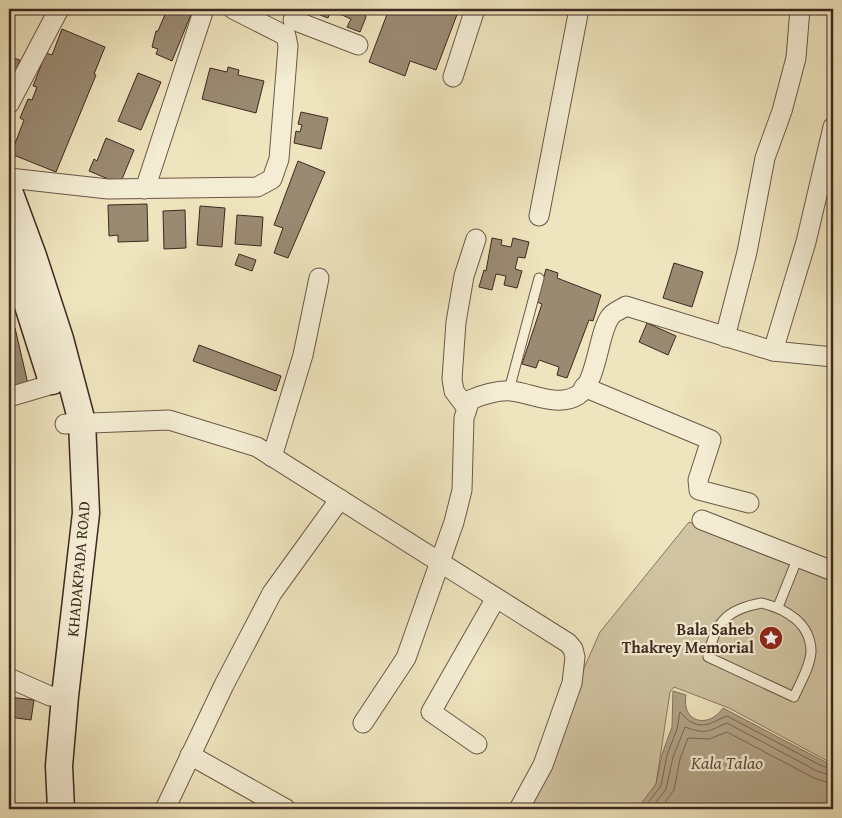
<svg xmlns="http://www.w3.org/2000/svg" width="842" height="818" font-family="'Gentium Book Plus',serif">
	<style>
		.green { fill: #d0c4a2; stroke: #887661 }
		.water { fill: #b2a488; stroke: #84725e }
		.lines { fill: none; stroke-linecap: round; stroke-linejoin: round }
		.shore { stroke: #786654; stroke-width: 1 }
		.building { fill: #9a8a72; stroke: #3f2820 }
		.lane-casing { stroke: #6b5747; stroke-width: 11 }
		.street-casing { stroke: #6b5747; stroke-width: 21 }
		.secondary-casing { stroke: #3f2820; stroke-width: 29 }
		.lane { stroke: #f4edd4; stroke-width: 9 }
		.street { stroke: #f4edd4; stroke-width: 19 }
		.secondary { stroke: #f4edd4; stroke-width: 26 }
		.labels { text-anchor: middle; stroke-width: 4.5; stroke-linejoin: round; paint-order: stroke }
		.street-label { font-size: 16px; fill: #3f2820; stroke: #f4edd4 }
		.poi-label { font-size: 16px; font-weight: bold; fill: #3f2820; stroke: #f4edd4; text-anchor: end }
		.water-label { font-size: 18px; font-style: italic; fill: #624d3f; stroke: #f4edd4 }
	</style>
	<rect width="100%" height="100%" fill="#eee4bd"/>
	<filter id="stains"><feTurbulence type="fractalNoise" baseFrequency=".004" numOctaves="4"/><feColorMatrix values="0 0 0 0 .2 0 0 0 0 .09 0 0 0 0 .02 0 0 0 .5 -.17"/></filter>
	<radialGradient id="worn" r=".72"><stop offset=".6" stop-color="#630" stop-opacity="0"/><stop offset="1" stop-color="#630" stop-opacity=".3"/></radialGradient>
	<path class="green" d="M689,522L833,582V764L729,708L674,687L670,692L656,784L638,809H517L535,779L600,632Z"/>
	<path class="water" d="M673,691L686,695C681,723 709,729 723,708L833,766V809H637L656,784L662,754L672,727Z"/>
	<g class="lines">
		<g class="shore">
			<path d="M643,809L661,786L667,755L677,729L680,712C683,714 685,718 688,720C704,731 713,721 727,716L820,765L833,770"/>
			<path d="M651,809L666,789L673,757L685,727C707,735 708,731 727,723L817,771L833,776"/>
			<path d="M660,809L674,790L680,759L688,738L709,739L727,732L814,778L833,784"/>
		</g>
	</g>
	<g class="building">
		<path d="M171,9H183L192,12L172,61L156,54L158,49L152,47L156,31H158L166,12L169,13Z"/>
		<path d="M317,9H364L366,17L360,32L347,27L351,19L331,10L328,18L315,13Z"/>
		<path d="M389,9H450L458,12L436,70L410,61L405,76L369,62Z"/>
		<path d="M62,29L105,47L94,74L96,75L56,172L11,154L24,120L20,118L28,99L32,100L37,87L33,86L46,53L52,55Z"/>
		<path d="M13,58L20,60L9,90V63H11Z"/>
		<path d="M228,67L239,70L238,75L264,81L256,113L202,99L210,68L227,72Z"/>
		<path d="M138,73L161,82L141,130L118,121Z"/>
		<path d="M301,112L328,118L321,149L294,143L296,131L300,132L302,125L298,124Z"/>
		<path d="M106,138L134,150L120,184L89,171L94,159L97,161Z"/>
		<path d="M298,161L325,172L288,258L274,253L283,228L274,225Z"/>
		<path d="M147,204L148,241L118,242V235L109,236L108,205Z"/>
		<path d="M200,206L225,208L222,247L197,245Z"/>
		<path d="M185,210L186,248L164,249L163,211Z"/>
		<path d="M237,215L263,217L261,246L235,244Z"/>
		<path d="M492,238L502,240L501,245L511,247L513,238L529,242L525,258L518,257L515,269L522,271L517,288L504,285L506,276L496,274L492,290L479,287L484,270L486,271Z"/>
		<path d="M239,254L256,260L252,271L235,265Z"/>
		<path d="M674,263L703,272L692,307L663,298Z"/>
		<path d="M546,269L558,273L557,278L601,295L593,321L589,320L567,378L557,375L559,367L539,360L536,368L522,364L542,304L537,302Z"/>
		<path d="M647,323L676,336L668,355L639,342Z"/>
		<path d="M15,328L28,384L9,388V330Z"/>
		<path d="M199,345L281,376L276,391L193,361Z"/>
		<path d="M9,697L34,700L31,720L9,717Z"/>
	</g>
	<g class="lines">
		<g class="lane-casing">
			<g id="lane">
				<path d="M509,390L539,278"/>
				<path d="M762,603C786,609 811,623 811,652C810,667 800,683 794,697L708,657C715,622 727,609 762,603Z"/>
				<path d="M778,607L798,557"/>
			</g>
		</g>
		<g class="street-casing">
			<g id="street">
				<path d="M293,20L358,45"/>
				<path d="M453,77L475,9"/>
				<path d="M9,104L59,9"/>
				<path d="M9,178L108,189L257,187L272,179L279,159L288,46L286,36L233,9"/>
				<path d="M145,189L204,9"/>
				<path d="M539,216L579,9"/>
				<path d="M725,337L747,252L765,158L782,111L796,58L800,9"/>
				<path d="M773,351L806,242L833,127"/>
				<path d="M584,387L711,440L698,480L699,490L749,503"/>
				<path d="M9,397L53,384"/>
				<path d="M466,407L454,391L452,379L456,322L464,276L476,239"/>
				<path d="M65,424L169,420L257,447L568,643L573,649L575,657L572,683L543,765L519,809"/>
				<path d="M272,457L303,355L319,278"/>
				<path d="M702,520L833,571"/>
				<path d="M9,678L50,696H65"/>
				<path d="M363,723L406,658L454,522L462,490L464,418L470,400C481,395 498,390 511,391C532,393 558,408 578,395C597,383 598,334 610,317C613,312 622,309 626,306L773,351L833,357"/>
				<path d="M477,744L431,712L496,598"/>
				<path d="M190,755L286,809"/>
				<path d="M165,809L224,685L272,593L340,499"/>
			</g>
		</g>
		<g class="secondary-casing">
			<g id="secondary">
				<path d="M9,191L33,256L60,339L82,422L86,513L65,696L59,766L61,809"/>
				<path d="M9,246L52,381"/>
			</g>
		</g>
		<use href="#lane" class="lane"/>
		<use href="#street" class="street"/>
		<use href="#secondary" class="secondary"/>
	</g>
	<defs>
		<g id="sight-disc" transform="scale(1.25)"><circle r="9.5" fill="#8f2418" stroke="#f4edd4"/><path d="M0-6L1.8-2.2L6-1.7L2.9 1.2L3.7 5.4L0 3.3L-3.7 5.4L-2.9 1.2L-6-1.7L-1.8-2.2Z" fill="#fff"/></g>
	</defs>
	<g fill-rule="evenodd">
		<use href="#sight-disc" x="771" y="638"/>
	</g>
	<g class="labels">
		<g class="street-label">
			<text transform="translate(78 569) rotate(-85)" y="6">KHADAKPADA ROAD</text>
		</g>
		<g class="poi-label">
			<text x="754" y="635">Bala Saheb<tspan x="754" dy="18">Thakrey Memorial</tspan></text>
		</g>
		<g class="water-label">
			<text x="727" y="769">Kala Talao</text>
		</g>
	</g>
	<rect width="842" height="818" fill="none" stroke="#eee4bd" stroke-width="30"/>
	<rect x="10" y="10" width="822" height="798" fill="none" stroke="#3f2820" stroke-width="2.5"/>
	<rect x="15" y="15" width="812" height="788" fill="none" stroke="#3f2820"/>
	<rect width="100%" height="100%" filter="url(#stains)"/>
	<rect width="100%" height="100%" fill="url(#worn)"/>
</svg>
